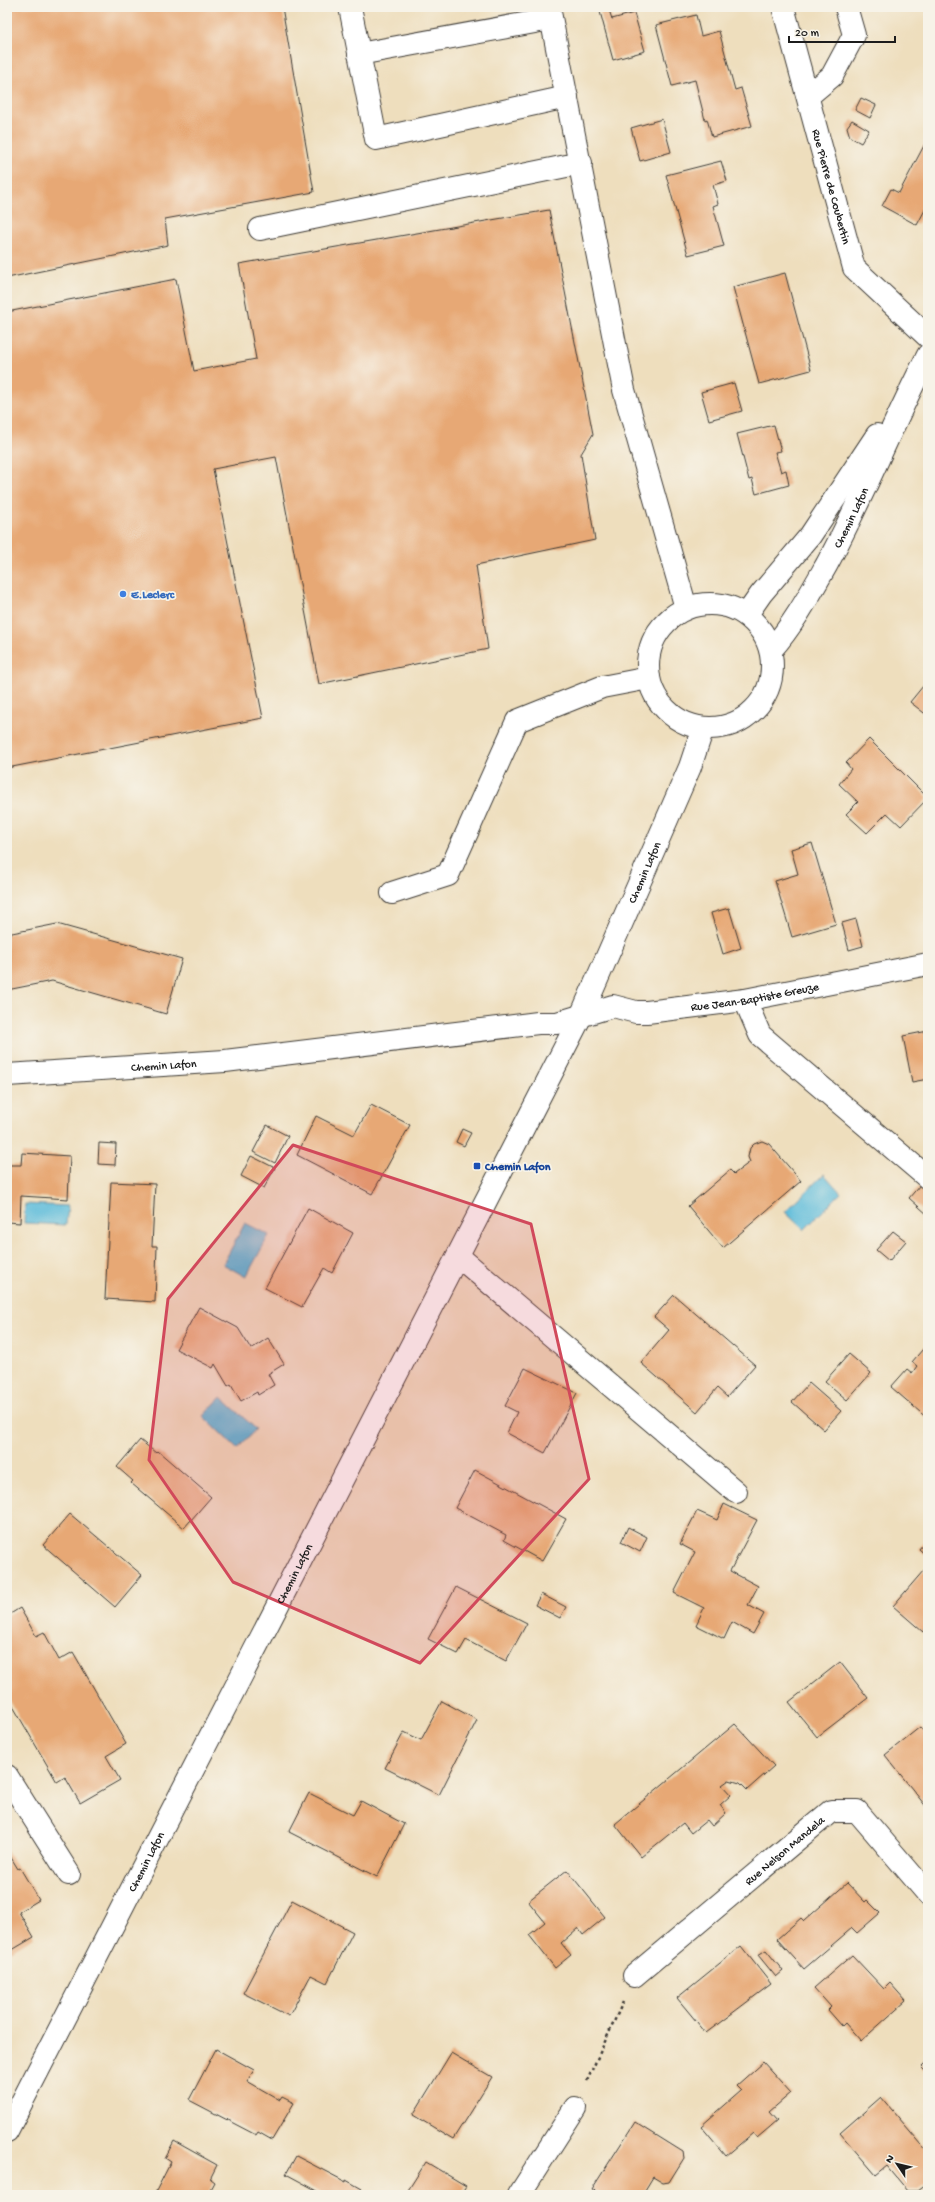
<svg xmlns="http://www.w3.org/2000/svg" width="935" height="2202" font-family="'Gochi Hand',sans-serif">
	<style>
		.water { fill: #5bbbda; stroke: #3c6c7b }
		.building { fill: #e7a874 }
		.lines { fill: none; stroke-linecap: round; stroke-linejoin: round }
		.minor-casing { stroke: #3c3934; stroke-width: 24 }
		.path { stroke: #3c3934; stroke-width: 2.5; stroke-dasharray: 3 3; stroke-linecap: butt }
		.minor { stroke: #fff; stroke-width: 22 }
		.marked { fill: #d1495b; fill-opacity: 0.2; stroke: #d1495b; stroke-width: 3; stroke-linejoin: round }
		.shop-dot { fill: #3f7fe0; stroke: #f7f3e8; stroke-width: 1.5 }
		.transit-dot { fill: #1a4fb4; stroke: #f7f3e8; stroke-width: 1.5 }
		.labels { text-anchor: middle; stroke-width: 3.5; stroke-linejoin: round; paint-order: stroke }
		.street-label { font-size: 12px; fill: #1c1c1c; stroke: #f7f3e8 }
		.shop-label { font-size: 12px; font-weight: bold; fill: #366cbe; stroke: #f7f3e8; text-anchor: start }
		.transit-label { font-size: 12px; font-weight: bold; fill: #164399; stroke: #f7f3e8; text-anchor: start }
	</style>
	<rect width="100%" height="100%" fill="#f7f3e8"/>
	<filter id="ink" filterUnits="userSpaceOnUse"><feTurbulence type="fractalNoise" baseFrequency=".025" numOctaves="2"/><feDisplacementMap in="SourceGraphic" scale="8" xChannelSelector="R" yChannelSelector="G"/><feConvolveMatrix kernelMatrix="1 2 1 2 8 2 1 2 1" color-interpolation-filters="sRGB"/></filter>
	<filter id="wash" filterUnits="userSpaceOnUse"><feTurbulence type="fractalNoise" baseFrequency=".012" numOctaves="4" result="noise"/><feDisplacementMap in="SourceGraphic" scale="16" xChannelSelector="R" yChannelSelector="G"/><feGaussianBlur stdDeviation="0.9" result="paint"/><feColorMatrix in="noise" values="0 0 0 0 0 0 0 0 0 0 0 0 0 0 0 0 0 1.4 0 .05"/><feComposite in="paint" operator="in"/></filter>
	<g filter="url(#wash)">
		<rect width="100%" height="100%" fill="#eedebd"/>
		<g class="water">
			<path d="M824,1174L841,1193L804,1230L785,1212Z"/>
			<path d="M25,1204L68,1206L66,1225L24,1223Z"/>
			<path d="M245,1223L269,1235L246,1277L223,1264Z"/>
			<path d="M221,1397L256,1429L237,1449L203,1416Z"/>
		</g>
		<g id="blocks">
			<g class="building">
				<path d="M7,7H282L314,192L165,219L168,245L7,278Z"/>
				<path d="M608,7L612,19L634,13L645,51L613,60L599,8Z"/>
				<path d="M696,15L701,36L719,31L735,90L741,88L752,126L712,137L707,119L705,120L695,80L672,86L656,25Z"/>
				<path d="M861,98L876,105L870,118L855,110Z"/>
				<path d="M662,119L671,152L640,161L631,128Z"/>
				<path d="M852,120L869,130L861,143L850,137L847,127Z"/>
				<path d="M928,138V209L926,208L917,225L882,206L891,189L899,193Z"/>
				<path d="M721,161L727,181L713,185L718,204L713,206L724,246L688,255L666,175Z"/>
				<path d="M549,210L593,434L581,454L595,540L476,565L488,649L319,684L276,457L213,469L263,718L7,768V312L176,279L194,371L256,359L239,264Z"/>
				<path d="M785,273L811,370L759,384L733,287Z"/>
				<path d="M734,383L742,411L709,420L701,392Z"/>
				<path d="M774,425L781,451L775,452L781,472L786,470L789,485L756,494L752,479L749,480L737,434Z"/>
				<path d="M928,680V716L910,702Z"/>
				<path d="M869,739L928,798L901,826L887,813L867,833L846,814L858,802L839,784L851,769L846,763Z"/>
				<path d="M812,843L836,924L792,937L775,881L798,874L791,849Z"/>
				<path d="M729,908L741,948L723,954L711,913Z"/>
				<path d="M856,919L863,946L849,950L842,923Z"/>
				<path d="M57,924L182,959L166,1014L52,981L7,990V934Z"/>
				<path d="M928,1031V1079L912,1082L903,1036Z"/>
				<path d="M371,1105L410,1125L372,1194L297,1155L316,1116L354,1135Z"/>
				<path d="M267,1125L288,1136L275,1163L253,1152Z"/>
				<path d="M462,1129L471,1133L464,1146L456,1142Z"/>
				<path d="M762,1141L769,1144L801,1181L723,1248L688,1206L730,1170L734,1174L750,1162L748,1157L750,1148L754,1144Z"/>
				<path d="M99,1143L116,1144L115,1165L98,1164Z"/>
				<path d="M22,1153L70,1156L68,1199L21,1196L20,1223L7,1222V1165H21Z"/>
				<path d="M251,1156L275,1168L264,1188L241,1176Z"/>
				<path d="M111,1182L155,1184L152,1246H157L155,1302L105,1299Z"/>
				<path d="M920,1185L928,1192V1215L909,1198Z"/>
				<path d="M308,1208L353,1233L332,1273L324,1268L302,1307L265,1288Z"/>
				<path d="M893,1231L906,1241L889,1261L876,1250Z"/>
				<path d="M674,1295L755,1365L727,1397L717,1388L697,1412L641,1363L669,1330L654,1317Z"/>
				<path d="M199,1307L238,1328L251,1349L268,1338L284,1364L268,1374L274,1385L258,1395L257,1392L241,1401L231,1384L228,1386L215,1364L213,1368L176,1349Z"/>
				<path d="M928,1343V1419L891,1387L907,1369L912,1373L917,1366L912,1362Z"/>
				<path d="M849,1354L871,1373L847,1400L825,1381Z"/>
				<path d="M525,1368L577,1393L545,1453L507,1433L517,1412L505,1406Z"/>
				<path d="M809,1383L841,1411L824,1430L792,1402Z"/>
				<path d="M140,1440L156,1453L158,1451L211,1497L184,1528L131,1483L133,1481L117,1467Z"/>
				<path d="M475,1470L566,1519L542,1561L504,1540L506,1535L455,1508Z"/>
				<path d="M724,1504L757,1520L730,1571L758,1586L748,1605L764,1614L753,1634L732,1622L724,1639L696,1625L704,1608L674,1593L695,1552L680,1544L697,1511L717,1520Z"/>
				<path d="M70,1514L142,1575L115,1607L43,1545Z"/>
				<path d="M628,1527L647,1537L640,1552L621,1542Z"/>
				<path d="M928,1538V1557L919,1549Z"/>
				<path d="M924,1570L928,1574V1626L923,1632L893,1606Z"/>
				<path d="M456,1587L527,1623L506,1661L466,1640L458,1654L428,1639Z"/>
				<path d="M541,1594L566,1607L560,1618L535,1605Z"/>
				<path d="M20,1608L36,1636L44,1632L59,1660L73,1652L126,1744L106,1756L120,1780L80,1803L65,1777L57,1782L7,1696V1687L11,1685L7,1677V1616Z"/>
				<path d="M840,1662L868,1698L817,1737L789,1702Z"/>
				<path d="M442,1701L477,1720L439,1795L385,1768L404,1732L421,1740Z"/>
				<path d="M735,1724L774,1766L747,1790L740,1783L729,1780L722,1785L731,1795L720,1805L726,1813L712,1826L707,1820L691,1833L683,1823L641,1857L615,1824Z"/>
				<path d="M920,1727L928,1737V1809L885,1755Z"/>
				<path d="M309,1793L353,1815L361,1801L404,1824L377,1877L289,1832Z"/>
				<path d="M7,1851L18,1869L20,1868L39,1900L19,1912L34,1937L7,1953Z"/>
				<path d="M567,1870L605,1917L583,1935L578,1928L561,1943L571,1955L555,1968L529,1935L545,1922L528,1901Z"/>
				<path d="M847,1883L865,1902L867,1900L880,1913L857,1933L852,1928L804,1969L777,1939L801,1918L804,1921Z"/>
				<path d="M292,1900L353,1932L327,1983L311,1975L289,2016L243,1993Z"/>
				<path d="M741,1946L771,1984L706,2033L677,1998Z"/>
				<path d="M766,1950L783,1971L776,1977L758,1955Z"/>
				<path d="M852,1955L884,1989L890,1983L906,2001L861,2041L845,2023L842,2026L828,2010L831,2007L814,1988Z"/>
				<path d="M216,2049L254,2070L247,2081L280,2100L282,2097L294,2103L272,2140L258,2132L256,2135L189,2100Z"/>
				<path d="M451,2053L492,2077L453,2139L413,2115Z"/>
				<path d="M928,2060V2074L921,2067Z"/>
				<path d="M763,2062L791,2093L769,2112L777,2121L757,2138L753,2133L726,2156L701,2126L741,2091L736,2086Z"/>
				<path d="M881,2097L928,2152V2187L926,2184L918,2190H907L887,2166L876,2175L840,2133Z"/>
				<path d="M635,2122L683,2152L684,2158L669,2182L663,2183L653,2177L642,2195H602L592,2189Z"/>
				<path d="M174,2141L217,2165L210,2179L214,2182L207,2195H154L171,2162L165,2158Z"/>
				<path d="M296,2156L346,2182V2180L362,2189L358,2195H325L286,2174Z"/>
				<path d="M426,2162L466,2186L460,2195H405Z"/>
			</g>
		</g>
	</g>
	<g filter="url(#ink)">
		<use href="#blocks" fill-opacity="0" stroke="#3c3934" stroke-width="1"/>
		<g class="lines">
			<g class="minor-casing">
				<g id="minor">
					<path d="M350,7L376,139L567,97"/>
					<path d="M549,7L624,390L686,608"/>
					<path id="s1" d="M783,7L854,268L928,337"/>
					<path d="M359,54L551,19"/>
					<path d="M808,96L832,76L854,35L846,7"/>
					<path d="M260,229L581,163"/>
					<circle cx="710" cy="666" r="62"/>
					<path d="M747,614L761,594L810,536L877,435"/>
					<path id="s2" d="M771,650C794,624 810,594 827,564C864,496 892,424 928,355"/>
					<path d="M392,893L448,875L517,721L602,687L649,678"/>
					<path d="M745,1000L760,1035L928,1178"/>
					<path id="s3" d="M7,1075L225,1061L538,1023H557L613,1006L636,1012H647L745,1000L928,964"/>
					<path d="M458,1256L736,1492"/>
					<path d="M7,1776L69,1874"/>
					<path id="s4" d="M634,1976L831,1811H857L928,1894"/>
					<path id="s5" d="M7,2131L581,1016L690,767L703,728"/>
					<path d="M519,2195L575,2108"/>
				</g>
			</g>
			<path class="path" d="M587,2081L623,2002"/>
			<use href="#minor" class="minor"/>
		</g>
	</g>
	<path class="marked" d="M293,1145L531,1224L589,1479L420,1663L233,1582L149,1460L168,1299Z"/>
	<circle class="shop-dot" cx="123" cy="594" r="4"/>
	<rect class="transit-dot" x="473" y="1162" width="8" height="8" rx="2"/>
	<g class="labels">
		<g class="street-label">
			<text dy="4" stroke="none"><textPath href="#s1" startOffset="186">Rue Pierre de Coubertin</textPath></text>
			<text dy="4" stroke="none"><textPath href="#s2" startOffset="155">Chemin Lafon</textPath></text>
			<text dy="4" stroke="none"><textPath href="#s5" startOffset="1411">Chemin Lafon</textPath></text>
			<text dy="4" stroke="none"><textPath href="#s3" startOffset="755">Rue Jean-Baptiste Greuze</textPath></text>
			<text dy="4" stroke="none"><textPath href="#s3" startOffset="157">Chemin Lafon</textPath></text>
			<text dy="4" stroke="none"><textPath href="#s5" startOffset="627">Chemin Lafon</textPath></text>
			<text dy="4" stroke="none"><textPath href="#s4" startOffset="196">Rue Nelson Mandela</textPath></text>
			<text dy="4" stroke="none"><textPath href="#s5" startOffset="303">Chemin Lafon</textPath></text>
		</g>
		<g class="shop-label">
			<text x="131" y="598">E.Leclerc</text>
		</g>
		<g class="transit-label">
			<text x="485" y="1170">Chemin Lafon</text>
		</g>
	</g>
	<rect width="935" height="2202" fill="none" stroke="#f7f3e8" stroke-width="24"/>
	<g transform="translate(897 2164) rotate(305)" stroke="#f7f3e8" stroke-width="3" paint-order="stroke">
	<path d="M0-3L7 15L0 10L-7 15Z" fill="#1c1c1c"/>
	<text y="-6" font-size="11" font-weight="bold" text-anchor="middle" fill="#1c1c1c">N</text>
	</g>
	<path d="M789 36v6h106v-6" fill="none" stroke="#1c1c1c" stroke-width="2"/>
	<text x="795" y="36" font-size="12" fill="#1c1c1c" stroke="#f7f3e8" stroke-width="3" paint-order="stroke">20 m</text>
</svg>
